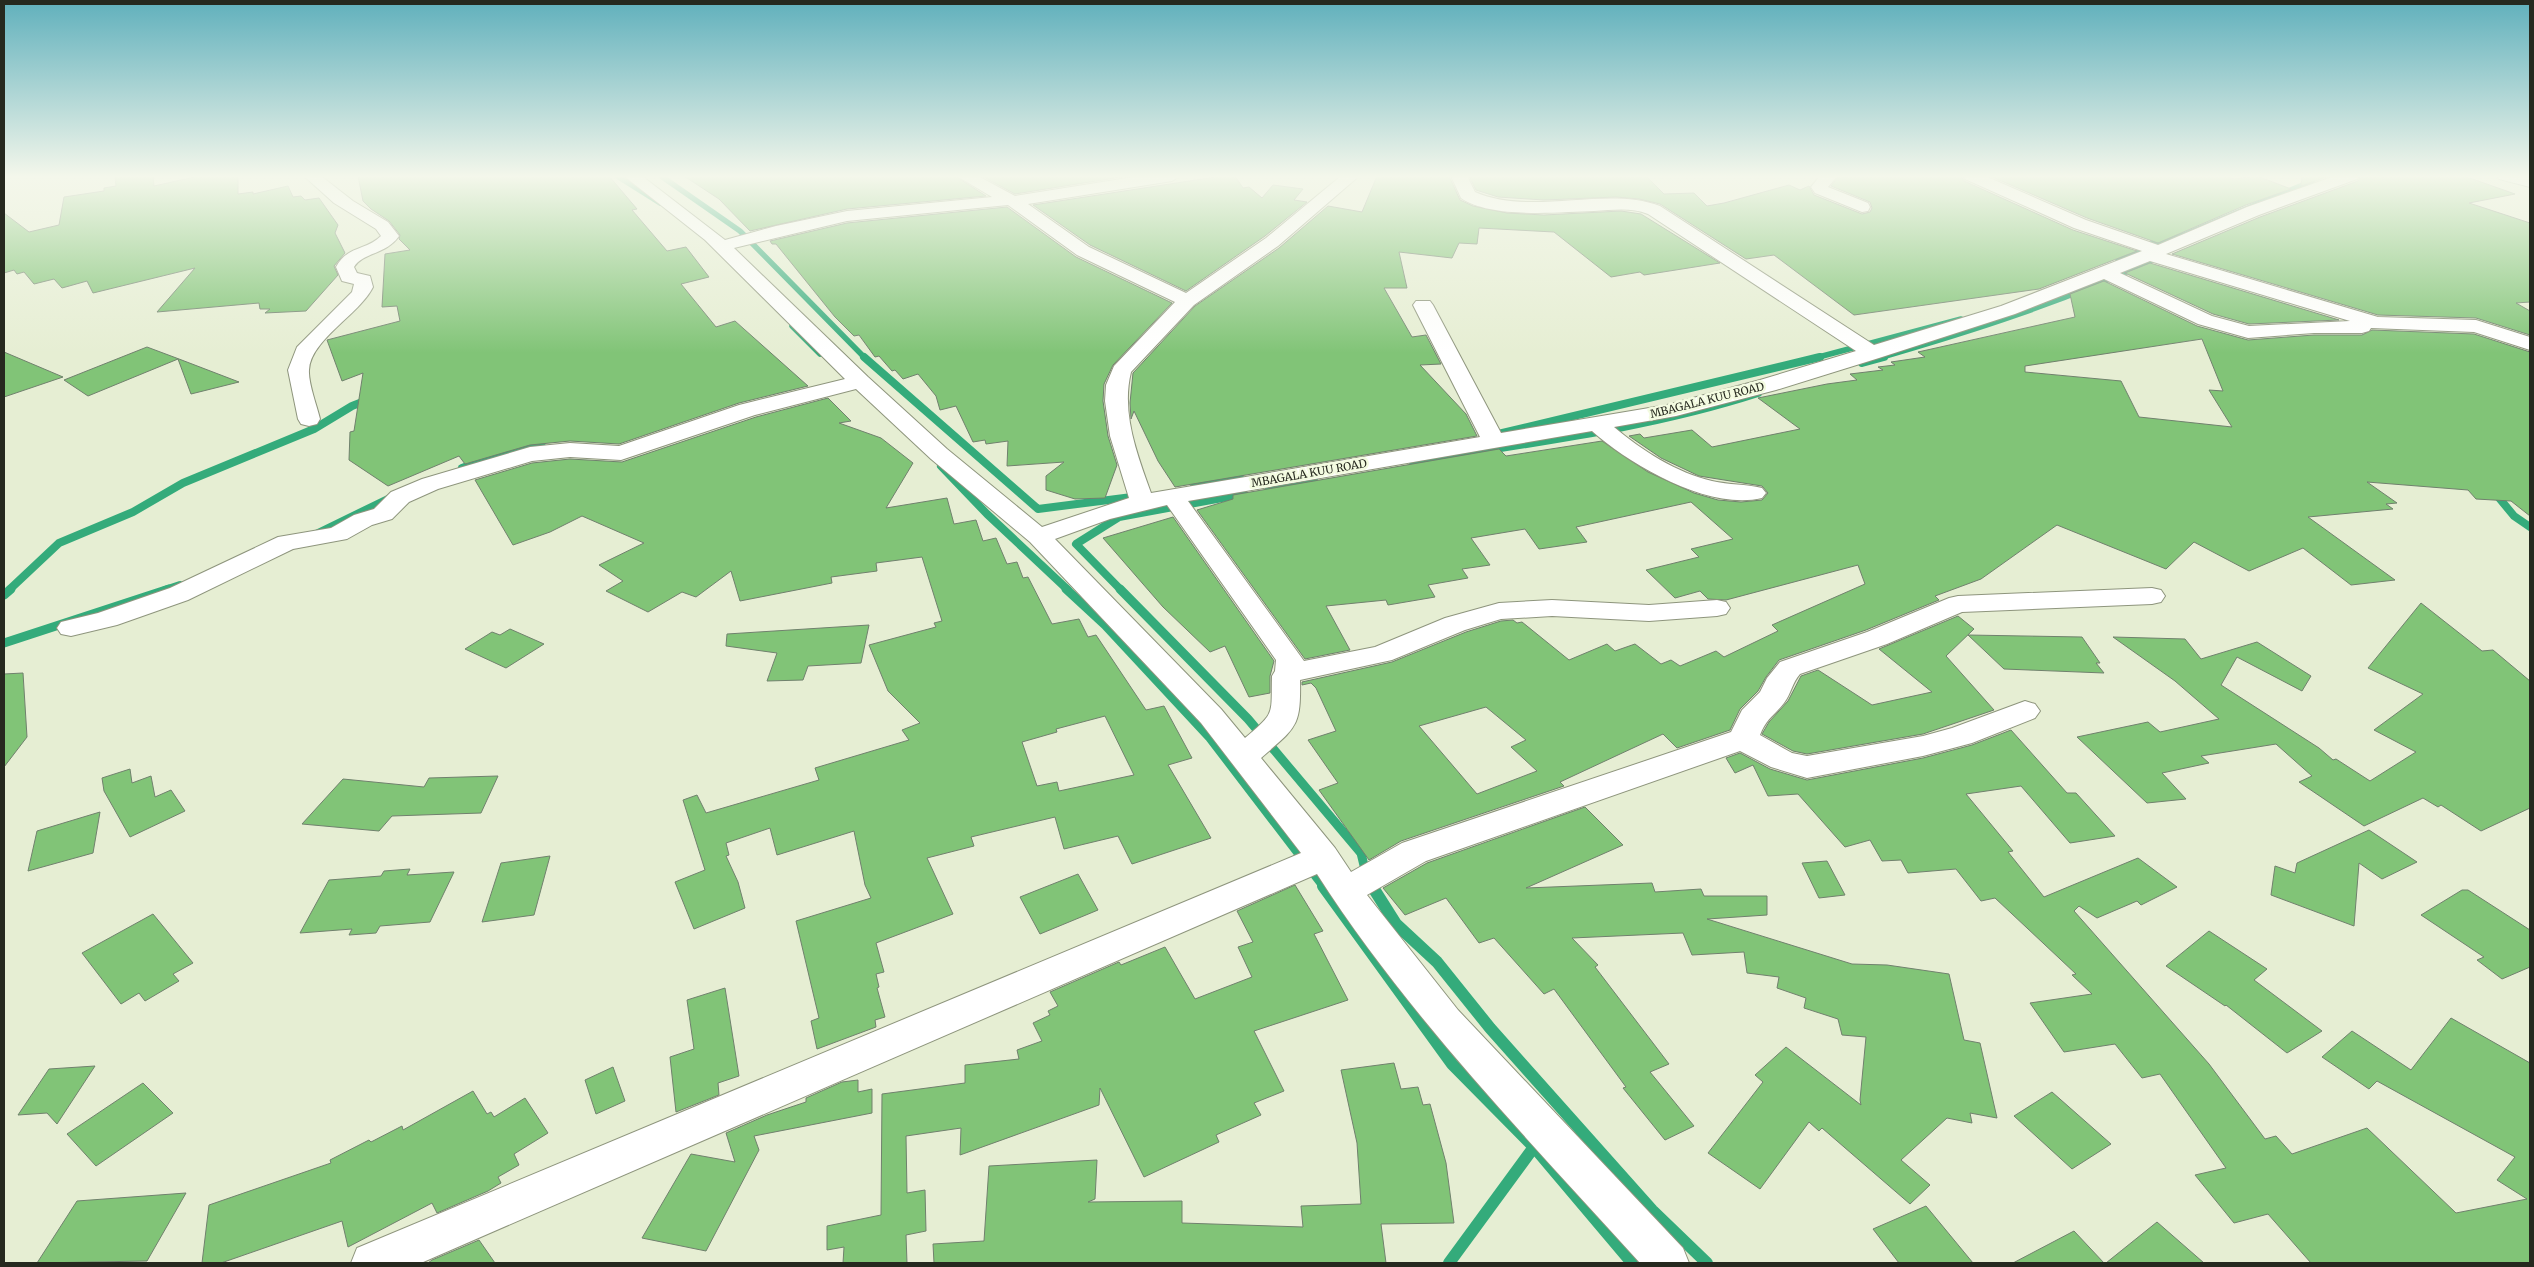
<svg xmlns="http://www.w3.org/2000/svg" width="2534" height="1267" font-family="Merriweather,serif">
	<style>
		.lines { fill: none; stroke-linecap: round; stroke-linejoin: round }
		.stream-far3 { stroke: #34ab7b; stroke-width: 5.5 }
		.stream-far2 { stroke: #34ab7b; stroke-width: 8 }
		.stream-far1 { stroke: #34ab7b; stroke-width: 9 }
		.stream { stroke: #34ab7b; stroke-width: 12 }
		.building { fill: #81c477; stroke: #70816d; fill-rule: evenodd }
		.minor-casing { stroke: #8e957d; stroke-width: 2 }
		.minor { fill: #fff; fill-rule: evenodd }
		.labels { text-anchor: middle; stroke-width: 5; stroke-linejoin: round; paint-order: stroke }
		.far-street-label { font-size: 11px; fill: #26291f; stroke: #f3fbe0 }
	</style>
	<rect width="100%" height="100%" fill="#e6eed3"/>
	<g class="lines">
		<g class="stream-far3">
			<path d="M617,176L660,203"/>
			<path d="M661,176L740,231L865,358"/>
			<path d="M2147,245L2184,235L2312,181"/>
			<path d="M2118,261L2146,249"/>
			<path d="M792,326L820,354"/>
			<path d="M1815,358L1961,319"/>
			<path d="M1879,358C1972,331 2067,301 2154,259"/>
		</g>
		<g class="stream-far2">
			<path d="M864,357L1038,509L1132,497"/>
			<path d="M1862,363L1884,357"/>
			<path d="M1494,435L1820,357"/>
			<path d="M1413,462C1528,443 1647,429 1758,393"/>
			<path d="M941,466L987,514L1068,590"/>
			<path d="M462,468L510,450L542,442"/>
			<path d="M1194,487L1240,478"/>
			<path d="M1269,489L1314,478"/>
			<path d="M2495,493L2514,516L2530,527"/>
			<path d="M316,534L392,497"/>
			<path d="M9,590L59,543L133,512L183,483L314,429L352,406L370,399"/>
			<path d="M165,590L180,585"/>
			<path d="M1121,590L1076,544L1119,517L1244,494"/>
		</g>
		<g class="stream-far1">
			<path d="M1066,589L1105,625L1210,738L1324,887"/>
			<path d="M1120,589L1248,719L1361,853L1367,878L1373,887"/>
			<path d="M4,595L11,589"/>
			<path d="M4,643L169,589"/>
		</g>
		<g class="stream">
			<path d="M1323,886L1452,1064L1534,1147L1632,1263"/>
			<path d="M1372,886L1396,924L1437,962L1490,1028L1652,1210L1707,1263"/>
			<path d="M1449,1263L1534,1147"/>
		</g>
	</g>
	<g class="building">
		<path d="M115,176H153L154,186L199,176H238V194L253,192V194L288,186L293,197L301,196L305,200L319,198L338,225L335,233L345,253L334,266L338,275L306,311L265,313L270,309H260L259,303L157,312L195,268L93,293L87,281L62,288L54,279L34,284L24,272L17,274L14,270L4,273V213L29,232L59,225L64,197L104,191V188L116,186Z"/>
		<path d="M358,176H609L637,209L632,210L667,251L686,247L709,277L681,284L716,327L735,321L808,386L739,403L619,444L570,441L530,445L465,464L459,456L388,486L349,460L350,432L354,431L363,373L342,381L327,340L400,321L397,306L382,307L385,254L410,250L399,239L400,235L389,221L371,209L363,201Z"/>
		<path d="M684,176H955L986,196L847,209L750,231L719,199Z"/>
		<path d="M982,176H1127L1015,194Z"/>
		<path d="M1222,176H1235L1243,188L1249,187L1262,198L1273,185L1303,189L1294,200L1307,202L1265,236L1186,291L1090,245L1033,205Z"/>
		<path d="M1377,176H1449L1460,200L1473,206L1507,213L1544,215L1621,211L1641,214L1720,263L1644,275L1640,272L1611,277L1554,232L1479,228L1477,244L1459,243L1452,258L1399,252L1407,288H1384L1412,337L1426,335L1441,364L1420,365L1466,414L1477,436L1175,487L1158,461L1134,411L1131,419L1130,403L1133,373L1195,306L1279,248L1328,206L1362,212Z"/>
		<path d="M1469,176L1647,177L1664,194L1694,193L1707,206L1724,203L1789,185L1800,190L1809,186L1814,195L1862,214L1870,212L1872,208L1870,202L1831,186L1838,177L1961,176L1964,181L2073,230L2137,251L2039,289L1854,315L1774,255L1746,259L1660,204L1639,199L1616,197L1544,200L1498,197L1476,190Z"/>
		<path d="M1990,176H2227L2234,179L2257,176L2291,189L2246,205L2158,243L2087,218Z"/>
		<path d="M2302,176H2329L2301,186Z"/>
		<path d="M2361,176H2464L2515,194L2469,203L2530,223V302L2516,303L2530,311V335L2476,318L2378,315L2172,254L2260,217L2358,181Z"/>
		<path d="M1007,207L1076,257L1172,303L1113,365L1104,384L1103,401L1108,436L1117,465L1105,498L1075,499L1046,490V476L1064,462L1007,466L1008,441L986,444L985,440L973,442L956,406L940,410L936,396L918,374L903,379L895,370L892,371L879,356L875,357L859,335L854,336L835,317L776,244H772L770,241L847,223Z"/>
		<path d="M2150,263L2339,320L2249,324L2213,314L2125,273Z"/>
		<path d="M2104,281L2197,326L2248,340L2314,335H2362L2372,330L2474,334L2530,352V516L2511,501L2476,499L2468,490L2367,482L2397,503L2386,504L2393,509L2308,517L2395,580L2351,585L2303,548L2249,571L2194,542L2166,569L2057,525L1981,579L1935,596L1939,600L1866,630L1779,660L1766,677L1758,691L1740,709L1730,730L1677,748L1663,734L1560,782L1564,786L1401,841L1369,860L1319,790L1338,783L1308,740L1336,731L1316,688L1311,683L1302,685V682L1392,662L1466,632L1501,621L1513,620L1517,623L1522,622L1569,660L1607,644L1615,651L1635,644L1661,664L1671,660L1680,666L1716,651L1724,657L1778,631L1772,625L1865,584L1858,565L1726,600L1708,599L1700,591L1675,598L1646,570L1699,557L1691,549L1733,539L1691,502L1576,527L1587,542L1539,549L1525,529L1471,538L1490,565L1462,569L1468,578L1428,585L1435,597L1388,605L1386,600L1326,606L1350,650L1305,659L1197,510L1233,499V495L1499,449L1506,456L1602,441L1648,472L1694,493L1718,500L1741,502L1762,500L1768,493L1762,486L1699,476L1661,458L1629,436L1640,434L1644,438L1692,430L1712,447L1800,429L1758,398L1827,384L1857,380L1850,374L1883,370L1878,367L1895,365L1891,362L1925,357L1918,352L2075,317L2070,294ZM2202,339L2223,391L2209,390L2232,427L2139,417L2121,381L2025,372V366ZM1486,707L1526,740L1511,747L1537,771L1477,794L1419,726Z"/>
		<path d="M147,347L179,359L239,382L191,394L178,359L88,396L64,380Z"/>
		<path d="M4,352L63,377L4,397Z"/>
		<path d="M828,398L851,421L839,423L881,438L913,463L886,508L947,498L954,524L976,520L983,541L996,538L1007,564L1017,562L1023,578L1028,577L1052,624L1079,619L1088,637L1096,635L1146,710L1164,706L1192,758L1168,765L1211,838L1132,864L1118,836L1064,849L1055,817L971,837L974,846L927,858L953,914L876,943L884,972L876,974L879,987L877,988L885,1017L875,1020L876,1027L817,1049L811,1021L819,1018L796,921L871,898L865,885L854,831L777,855L770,828L726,843L729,855L726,856L738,882L745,908L694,929L675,882L705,870L683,800L697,795L706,813L819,780L815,768L909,740L902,730L920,723L888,691L869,645L936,627L934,623L942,621L922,557L876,563L877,571L831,577L832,583L740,601L731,571L696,597L682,592L648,612L606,591L623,581L599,565L644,543L582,516L550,532L513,545L475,480L532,463L570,459L622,462L756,417ZM1105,716L1134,775L1059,791L1057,782L1037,786L1022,742L1057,732L1056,729Z"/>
		<path d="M1173,517L1274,661L1270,676V693L1249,697L1225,646L1210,652L1163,607L1103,538Z"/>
		<path d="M2421,603L2482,651L2493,650L2530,681V808L2481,831L2441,805L2438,807L2423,798L2364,826L2299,782L2312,776L2276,744L2201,756L2209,763L2162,773L2186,799L2147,803L2077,737L2148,722L2160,732L2219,719L2175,681L2113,637L2185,639L2201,659L2257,642L2311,676L2302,691L2237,657L2221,685L2319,748L2333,760L2336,759L2370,781L2416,752L2374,730L2423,694L2368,668Z"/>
		<path d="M1958,616L1974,629L1946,656L1994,710L1923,734L1807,754L1793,751L1762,734L1769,722L1788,701L1801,676L1818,670L1872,705L1932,692L1879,649Z"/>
		<path d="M869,625L861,663L808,666L803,680L767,681L777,653L726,646L727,634Z"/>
		<path d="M510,629L544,644L506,668L465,649L492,632L500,635Z"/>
		<path d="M1968,635L2082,637L2100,663H2096L2104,673L2004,669Z"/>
		<path d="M23,673L27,737L4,767V674Z"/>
		<path d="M2011,730L2067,793H2076L2115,836L2070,843L2021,786L1966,794L2013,851L2008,852L2044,897L2138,858L2177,887L2141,905L2137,901L2097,918L2079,906L2074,911L2209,1064L2265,1139L2276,1136L2292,1154L2367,1128L2456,1213L2527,1199L2497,1180L2515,1157L2377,1081L2369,1089L2322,1057L2352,1031L2411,1070L2451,1018L2530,1063V1263H2311L2268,1214L2234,1223L2195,1175L2226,1168L2160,1074L2142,1078L2115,1044L2064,1052L2030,1003L2092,994L2072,975L2076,974L1995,898L1981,901L1956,869L1908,873L1901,860L1882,861L1870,840L1845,847L1798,794L1768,796L1753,765L1735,773L1726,758L1740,753L1770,769L1807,780L1923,758L1972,745Z"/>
		<path d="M130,769L132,783L151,776L155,797L171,790L185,811L130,837L104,791L102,778Z"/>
		<path d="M498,776L481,813L392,816L379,831L302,824L343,779L424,787L429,778Z"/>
		<path d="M1585,807L1623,845L1526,888L1652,883L1655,892L1701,889L1704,896H1767V915L1707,919L1852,964L1887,965L1949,974L1964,1040L1980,1043L1997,1118L1970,1113L1972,1123L1947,1118L1901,1160L1930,1185L1910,1204L1822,1128L1819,1131L1809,1122L1760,1189L1708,1153L1763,1082L1755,1075L1786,1047L1861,1105L1860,1100L1866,1037L1842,1035L1838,1019L1804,1008L1806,998L1777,988L1779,977L1747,973L1744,952L1692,955L1683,933L1572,938L1598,965L1595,967L1669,1064L1650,1072L1694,1126L1665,1140L1623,1088L1626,1087L1554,989L1544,994L1494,938L1479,943L1446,898L1405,915L1383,888L1427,863Z"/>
		<path d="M100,812L93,853L28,871L37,831Z"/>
		<path d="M2369,830L2417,862L2382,879L2359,863L2354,926L2271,895L2275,866L2295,873L2297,863Z"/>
		<path d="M550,856L534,915L482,922L501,863Z"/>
		<path d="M1827,861L1845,895L1819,898L1802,863Z"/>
		<path d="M410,869L407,875L454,872L430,922L380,926L376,933L349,935L352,929L300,933L329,880L381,876L384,871Z"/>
		<path d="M1078,874L1098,910L1040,934L1020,897Z"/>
		<path d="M1295,885L1323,931L1314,934L1348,1000L1254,1031L1284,1091L1254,1103L1261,1115L1216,1135L1219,1142L1144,1177L1100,1088L1099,1105L960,1155L961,1128L906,1136L907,1193L925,1190L926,1231L906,1235L907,1263H843L844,1247L827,1250V1226L881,1215L882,1094L965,1083V1065L1019,1059L1017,1050L1042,1041L1033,1023L1050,1015L1048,1011L1058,1006L1050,992L1119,962L1121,965L1165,947L1195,999L1252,977L1238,947L1253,942L1237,911Z"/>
		<path d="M2462,890H2468L2530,930V967L2502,979L2477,960L2484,957L2421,915Z"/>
		<path d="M153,914L193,963L173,974L179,981L145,1001L139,993L121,1004L82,953Z"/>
		<path d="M2209,931L2267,969L2254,980L2322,1031L2287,1053L2226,1005L2225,1006L2166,966Z"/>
		<path d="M725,988L739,1076L718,1083L719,1095L676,1112L670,1057L694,1049L687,1000Z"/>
		<path d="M1394,1063L1401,1089L1418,1087L1423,1105L1430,1104L1446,1163L1454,1223L1381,1224L1386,1263H934L933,1244L984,1241L989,1166L1097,1160L1095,1199L1088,1202L1182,1201V1223L1303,1227L1301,1206L1361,1204L1357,1143L1341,1070Z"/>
		<path d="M95,1066L57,1124L47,1113L18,1115L49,1069Z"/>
		<path d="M613,1067L625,1101L596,1114L585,1080Z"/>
		<path d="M858,1080V1092L872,1089V1113L754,1136L759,1150L706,1251L642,1238L691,1154L735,1162L726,1133L767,1115L806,1102V1098L842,1082Z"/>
		<path d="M143,1083L173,1113L96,1166L67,1134Z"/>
		<path d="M473,1091L487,1114L491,1112L494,1117L525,1098L548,1133L514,1154L519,1165L498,1177L501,1183L488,1191L437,1213L432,1203L348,1247L342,1221L221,1263H202L209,1205L331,1163L330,1160L369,1140L371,1142L402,1126L403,1130Z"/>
		<path d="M2052,1092L2111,1144L2072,1169L2014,1116Z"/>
		<path d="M186,1193L147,1261L37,1263L77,1201Z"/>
		<path d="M1926,1206L1973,1263H1899L1873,1229Z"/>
		<path d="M2157,1222L2204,1263H2106Z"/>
		<path d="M2074,1231L2104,1263H2013Z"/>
		<path d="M479,1240L495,1263H428L432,1260Z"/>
	</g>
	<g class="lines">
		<g class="minor-casing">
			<g id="minor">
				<path d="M304,176H321L353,201L388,222L399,236C386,255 363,252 354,267L357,273L370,276L373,287C360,314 310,340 309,370C308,383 317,406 320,419L317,424L309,426L301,424L298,419L288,370L297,347L352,292L354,284L342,281L336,267C348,245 366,251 381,236L376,229L334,203Z"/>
				<path d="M624,176H642L725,240L776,226L847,211L992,197L957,176H978L1015,196L1140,176H1180L1172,181L1028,204L1089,247L1186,293L1266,238L1341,176H1359L1278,246L1194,305L1131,372C1121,413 1137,454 1151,493L1480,437L1413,305L1416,301H1430L1433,305L1501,433L1667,405L1760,380L1856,351L1648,214C1631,207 1612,210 1594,211C1559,212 1491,219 1461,198L1451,176H1467L1475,192C1532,217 1606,185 1660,206L1874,345L2001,306L2142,251L2074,228L1965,179L1963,176H1985L2086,220L2158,245L2247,207L2335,176H2359L2357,179L2259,215L2166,254L2378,317L2476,320L2530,337V350L2474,332L2371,328L2369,331L2362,333H2314L2248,338L2198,324L2104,279L2015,314L1879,358L1776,390L1676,416L1614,427C1641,450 1677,473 1712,481C1729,485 1746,484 1762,488L1766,493L1762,498C1709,511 1630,465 1592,431L1188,501L1304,661L1375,647L1445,618L1499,603L1552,600L1649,605L1717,600L1726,602L1730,608L1726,614L1717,616L1649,621L1552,616L1501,619L1465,630L1392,660L1300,680C1301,728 1296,727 1261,758L1335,848L1351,872L1402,843L1731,732L1742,710L1760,692L1767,678L1780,662L1867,632L1949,598L1958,596L2152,588L2161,590L2165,596L2161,602L2152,604L1962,612L1887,644L1800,674C1792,683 1791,694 1784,703C1774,716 1766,719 1760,735L1792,753L1807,756L1923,736L1952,728L2025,701L2035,704L2040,711L2035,718L1972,743L1923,756L1807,778L1771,767L1740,751L1426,861L1367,895L1458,1010L1683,1248L1689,1263H1640C1527,1138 1408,1016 1317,874L421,1263H351L357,1248L1301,853L1201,723L1030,542L931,459L856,389L755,415L621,460L570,457L532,461L438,489L409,502L392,519L372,525L347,539L293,549L188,600L117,625L71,636L61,634L57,628L61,622L98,613L170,588L278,537L331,528L354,515L374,509L391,492L422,479L530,447L570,443L619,446L739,405L845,379L705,240ZM1008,205L1077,255L1175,302L1114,366L1106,385L1105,401L1110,436L1129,498L1042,527L947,449L868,377L734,248L847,221ZM2150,261L2350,321L2249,326L2212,316L2120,273ZM1167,505L1276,660L1275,671L1272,676C1271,715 1276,712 1245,738L1221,709L1055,539L1110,519Z"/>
				<path d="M1820,176H1837L1828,187L1868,203L1870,207L1868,211L1862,212L1815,193L1811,187Z"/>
				<path d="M2497,176L2530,177V187L2499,179Z"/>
			</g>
		</g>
		<use href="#minor" class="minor"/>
	</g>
	<linearGradient id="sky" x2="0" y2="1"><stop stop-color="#60b0bc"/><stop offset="0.5" stop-color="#f4f7eb"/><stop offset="1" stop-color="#f4f7eb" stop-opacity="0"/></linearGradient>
	<rect width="2534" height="353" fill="url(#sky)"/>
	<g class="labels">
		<g class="far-street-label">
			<text transform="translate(1707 400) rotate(-14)" y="4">MBAGALA KUU ROAD</text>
			<text transform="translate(1309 473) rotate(-10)" y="4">MBAGALA KUU ROAD</text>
		</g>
	</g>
	<rect width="2534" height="1267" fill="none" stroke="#26291f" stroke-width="10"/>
</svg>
